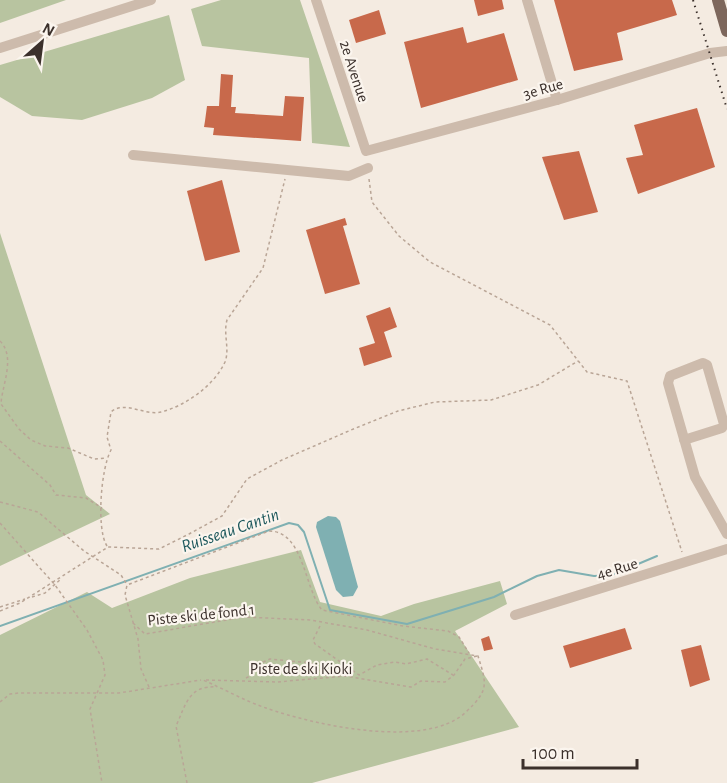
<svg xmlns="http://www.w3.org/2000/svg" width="727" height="783" font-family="'Alegreya Sans',sans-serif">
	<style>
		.green { fill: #b8c4a0 }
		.water { fill: #7fb0b2 }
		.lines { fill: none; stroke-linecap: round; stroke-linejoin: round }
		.stream { stroke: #7fb0b2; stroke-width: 2 }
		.building { fill: #c8694b }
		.path { stroke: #b9a596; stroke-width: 1.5; stroke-dasharray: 3 3; stroke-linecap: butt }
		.minor { stroke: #cdbbac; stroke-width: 10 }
		.major { stroke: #7d675c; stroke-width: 12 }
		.rail { stroke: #3b302b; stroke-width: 2; stroke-dasharray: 1.5 4.5; stroke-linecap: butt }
		.labels { text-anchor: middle; stroke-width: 4.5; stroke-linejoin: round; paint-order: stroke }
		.street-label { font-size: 16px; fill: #3b302b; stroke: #fbf5ee }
		.water-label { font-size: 18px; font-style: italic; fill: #1f5a5e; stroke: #fbf5ee }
	</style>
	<rect width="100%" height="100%" fill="#f4ebe1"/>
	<g class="green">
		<path d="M0,0H66L0,23Z"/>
		<path d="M221,0H300L350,147L312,143L309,58L202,46L191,9Z"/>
		<path d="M169,15L185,80L152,98L82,120L32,116L0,97V65Z"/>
		<path d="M0,233L86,495L110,514L0,566Z"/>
		<path d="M301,550L320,602L381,616L414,604L500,581L507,604L455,631L519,727L312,783H0V635L87,592L112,608L190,578Z"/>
	</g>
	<path class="water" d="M328,516L336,517L340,521L358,587L353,596L343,597L336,590L316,527L317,522Z"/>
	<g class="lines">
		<path class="stream" d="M0,626L289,523L298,525L304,532L330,610L407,624L494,597L537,576L559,570L594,576L612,575L657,556"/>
	</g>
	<g class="building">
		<path d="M474,0H502L504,9L478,16Z"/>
		<path d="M554,0H672L677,15L617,33L623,60L574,71Z"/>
		<path d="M379,10L386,34L356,43L349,20Z"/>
		<path d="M463,27L467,43L504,33L518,80L421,108L404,42Z"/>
		<path d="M221,74L233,75L231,107H236L235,113L283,116L285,96L304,97L301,141L213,135L214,128L204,127L205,121L207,106H219Z"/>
		<path d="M697,108L715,167L638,194L626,158L643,155L634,125Z"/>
		<path d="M579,151L598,212L564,220L542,157Z"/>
		<path d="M222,180L240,252L205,261L187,191Z"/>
		<path d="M345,218L347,225L343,226L360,284L325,294L306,230Z"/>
		<path d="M390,307L397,327L384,332L392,357L364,366L359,348L375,343L366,316Z"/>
		<path d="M625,628L632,649L570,668L563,646Z"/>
		<path d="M489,636L493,649L484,651L481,639Z"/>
		<path d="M701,645L710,680L690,687L681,650Z"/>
	</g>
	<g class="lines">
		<g class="path">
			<path d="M369,179L372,202L399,236L430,262L550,325L587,372L627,381L682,552"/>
			<path d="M0,341C16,357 2,385 1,404L19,429L31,440L45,446L68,448L94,459L106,458"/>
			<path d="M0,441L50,485L56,495L86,498L102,508"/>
			<path d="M0,502L38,512L84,551L121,575L126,583"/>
			<path d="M0,523L55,585L87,630L103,660L105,675L90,709L102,783"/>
			<path d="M107,546C96,529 101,468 111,450L107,437L111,412C124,400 145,416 161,412C185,406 214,386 225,362C230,349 223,334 227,320L263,268L285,179"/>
			<path d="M32,597L45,593L61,579"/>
			<path d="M0,607L25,599"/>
			<path d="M0,611L20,603L108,547L159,549L189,534L222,516L247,479L282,460L351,430L398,411L435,402L491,400L538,385L578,361"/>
			<path d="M133,623L145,634L244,617L310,620L367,630L435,649L478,656C487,685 489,690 466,712C426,750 314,725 266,708C245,701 224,689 203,680"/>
			<path d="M320,626L313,640L315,644L359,675L377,665L395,662L406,664L427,659L453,675"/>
			<path d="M246,678L254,674L261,663L270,659L311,663L327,676"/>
			<path d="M206,680L277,682L345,676L411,687L421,681L445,682L454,675L465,659L477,656"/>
			<path d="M149,687L141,669L138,639L125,595L127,585L269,531C304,531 304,588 322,610L403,626L448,631L459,637L469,653"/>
			<path d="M0,702L10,694L19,693H119L201,680"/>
			<path d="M187,783L176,726C186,704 189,685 217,687"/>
		</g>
		<g class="minor">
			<path d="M316,0L366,151L557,100L710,53L727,51"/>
			<path d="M527,0L557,100"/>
			<path d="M0,48L151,0"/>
			<path d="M133,155L349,176L368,168"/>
			<path d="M684,440L722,428L724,424L707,365L703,363L670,376L668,383L695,477L727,534"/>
			<path d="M515,615L727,549"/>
		</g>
		<path class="major" d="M718,0L727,31"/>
		<path class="rail" d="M693,0L727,109"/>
	</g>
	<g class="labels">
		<g class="street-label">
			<text transform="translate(355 71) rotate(72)" y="6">2e Avenue</text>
			<text transform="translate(543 88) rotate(-16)" y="6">3e Rue</text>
			<text transform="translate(617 568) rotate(-17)" y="6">4e Rue</text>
			<text transform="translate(201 614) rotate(-6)" y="6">Piste ski de fond 1</text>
			<text x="301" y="674">Piste de ski Kioki</text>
		</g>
		<g class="water-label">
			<text transform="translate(230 530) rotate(-19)" y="6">Ruisseau Cantin</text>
		</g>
	</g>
	<g transform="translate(42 42) rotate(28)" stroke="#fbf5ee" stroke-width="4.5" paint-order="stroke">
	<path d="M0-4.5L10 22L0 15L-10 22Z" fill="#3b302b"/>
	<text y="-9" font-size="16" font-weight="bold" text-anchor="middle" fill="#3b302b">N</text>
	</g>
	<path d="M523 759v9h114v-9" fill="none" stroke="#3b302b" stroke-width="3"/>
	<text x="532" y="759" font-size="18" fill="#3b302b" stroke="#fbf5ee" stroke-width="4.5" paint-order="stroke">100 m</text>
</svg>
